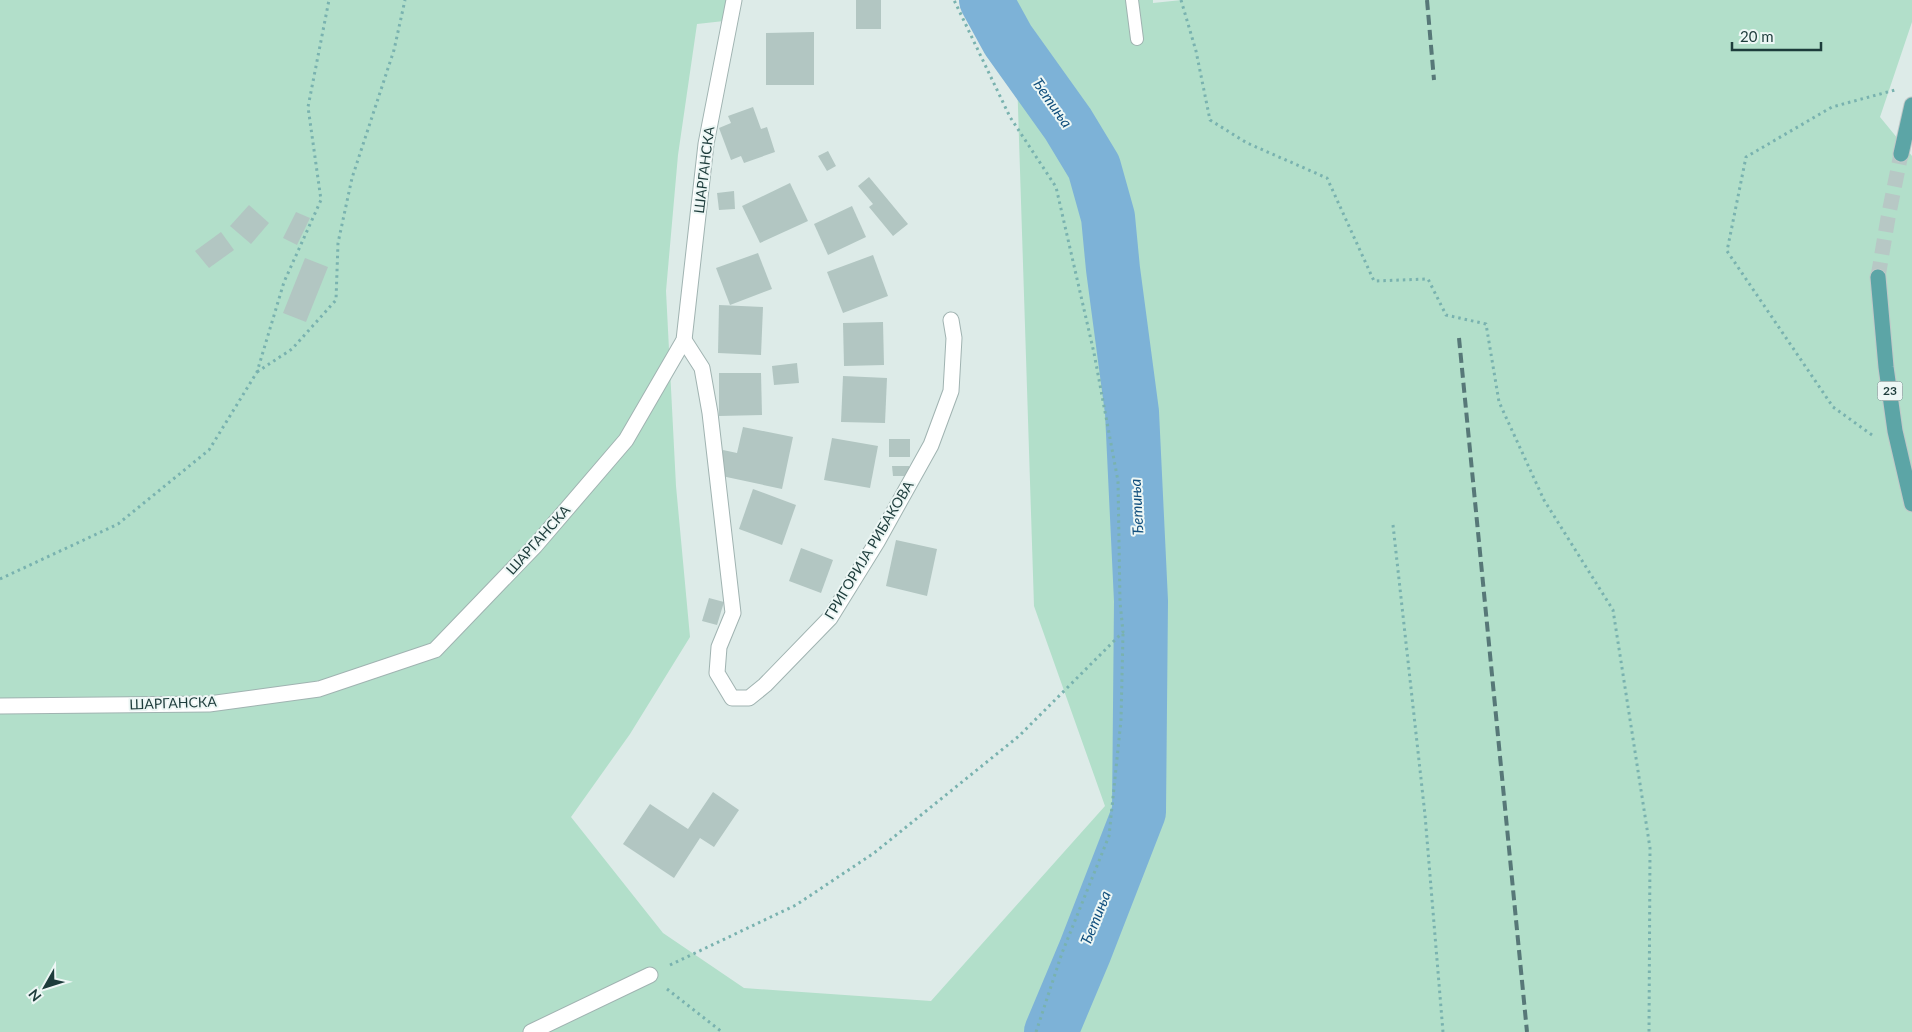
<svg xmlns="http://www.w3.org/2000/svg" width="1912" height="1032" font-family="Lato,sans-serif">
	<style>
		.green { fill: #b2dfca }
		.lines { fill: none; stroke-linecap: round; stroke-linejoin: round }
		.river { stroke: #7db2d7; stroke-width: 54 }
		.building { fill: #b2c6c2 }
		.primary-tunnel { stroke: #b7c8c5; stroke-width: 15; stroke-dasharray: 15 8; stroke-linecap: butt }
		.lane-casing { stroke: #a0b3b1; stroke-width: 14 }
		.street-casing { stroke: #a0b3b1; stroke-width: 17 }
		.primary-casing { stroke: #c0c8c8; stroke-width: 17 }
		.path { stroke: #79b2af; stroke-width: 3; stroke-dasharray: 2.5 4; stroke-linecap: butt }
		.lane { stroke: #fff; stroke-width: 12 }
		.street { stroke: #fff; stroke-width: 15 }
		.primary { stroke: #5ca5a6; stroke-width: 15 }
		.rail { stroke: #577878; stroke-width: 4; stroke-dasharray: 10 5; stroke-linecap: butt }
		.labels { text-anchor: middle; stroke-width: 4; stroke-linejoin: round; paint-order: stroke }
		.shield { fill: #edf7f5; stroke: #5b7473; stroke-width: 1 }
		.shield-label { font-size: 12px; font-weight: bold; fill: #1d3c3b }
		.street-label { font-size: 14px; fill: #1d3c3b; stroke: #edf7f5 }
		.water-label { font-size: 15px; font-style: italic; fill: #114f7d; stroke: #edf7f5 }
	</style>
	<rect width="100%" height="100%" fill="#ddebe8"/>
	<path class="green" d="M0,0H730L733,20L697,24L678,155L666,291L676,486L690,637L630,734L571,817L663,933L744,988L931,1001L1105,806L1034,606L1016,46L1011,0H1153V3L1182,0H1912V22L1880,117L1912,156V1032H0Z"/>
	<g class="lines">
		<path class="river" d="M986,0L1008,40L1068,124L1094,167L1108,217L1113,269L1132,412L1141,601L1139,812L1085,951L1051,1032"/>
	</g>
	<g class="building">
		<rect x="856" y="0" width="25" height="29"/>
		<path d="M814,32V85H766V33Z"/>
		<path d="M753,107L761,129L767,127L775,152L744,163L741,156L731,160L719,128L731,123L728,116Z"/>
		<path d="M828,151L836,166L827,171L818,156Z"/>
		<path d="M869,177L908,224L893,236L869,207L873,204L858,186Z"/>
		<path d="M790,183L808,221L760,243L742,206Z"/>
		<path d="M734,191L735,209L719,210L717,193Z"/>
		<path d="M249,205L269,223L251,244L230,226Z"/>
		<path d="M852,206L866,237L828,255L814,224Z"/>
		<path d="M296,212L310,218L297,245L283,238Z"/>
		<path d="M221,232L234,250L209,268L195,251Z"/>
		<path d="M758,253L772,289L730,305L716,268Z"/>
		<path d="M873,255L888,296L843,313L827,272Z"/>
		<path d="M305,258L328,267L306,322L283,313Z"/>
		<path d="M719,305L763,307L761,355L718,353Z"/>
		<path d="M883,322L884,365L844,366L843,323Z"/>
		<path d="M797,363L799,383L774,385L772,366Z"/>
		<path d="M719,373H761L762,415L719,416Z"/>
		<path d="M843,376L887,378L885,423L841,422Z"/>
		<path d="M743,427L793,437L782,489L717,475L723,450L737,453Z"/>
		<path d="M832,438L878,446L870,488L824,480Z"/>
		<rect x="889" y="439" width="21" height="18"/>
		<path d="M892,466H909V476H893Z"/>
		<path d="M753,489L796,505L782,545L739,529Z"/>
		<path d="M896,540L937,549L927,596L886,586Z"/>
		<path d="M801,548L833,560L821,593L789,581Z"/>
		<path d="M709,598L724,602L717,625L702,621Z"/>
		<path d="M713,792L739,810L714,847L700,838L674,878L623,844L650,804L688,829Z"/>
	</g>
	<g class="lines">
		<path class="primary-tunnel" d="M1878,277L1888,218L1901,154"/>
		<g class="lane-casing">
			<path id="lane" d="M1132,0L1137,39"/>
		</g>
		<g class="street-casing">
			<g id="street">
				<path d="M684,340L702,368L710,413L733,613L719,647L717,673L732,698H749L765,685L830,618L877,542L931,445L951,391L954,338L951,320"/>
				<path d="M0,706L209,704L319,689L435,650L535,546L626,440L684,340L706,144L734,0"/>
				<path d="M531,1032L650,975"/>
			</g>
		</g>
		<g class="primary-casing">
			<g id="primary">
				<path d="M1901,154L1912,105"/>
				<path d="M1878,277L1886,367L1895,431L1912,504"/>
			</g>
		</g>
		<g class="path">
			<path d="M1181,0L1196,51L1210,120L1247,143L1327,178L1374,281L1428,279L1446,315L1486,324L1499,402L1544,500L1613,610L1650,848L1649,1032"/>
			<path d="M257,372L292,349L336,300L338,243L352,178L394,50L405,0"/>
			<path d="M1872,435L1833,407L1727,251L1746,157L1832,107L1895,90"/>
			<path d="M1393,525L1425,815L1443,1032"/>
			<path d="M0,579L118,524L209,450L257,372L284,282L321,200L308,107L329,0"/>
			<path d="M670,965L796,905L874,853L1019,736L1123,632L1120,602L1118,481L1094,353L1056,187L1010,117L954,0"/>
			<path d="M667,989L722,1032"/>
			<path d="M1036,1032L1062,953L1109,836L1121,720L1123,633"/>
		</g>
		<use href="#lane" class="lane"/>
		<use href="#street" class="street"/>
		<use href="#primary" class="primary"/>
		<g class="rail">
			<path d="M1427,0L1434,80"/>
			<path d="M1459,338L1527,1032"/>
		</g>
	</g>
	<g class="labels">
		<rect class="shield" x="1877.5" y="381.5" width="25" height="19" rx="4"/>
		<g class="shield-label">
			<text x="1890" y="395">23</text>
		</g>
		<g class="street-label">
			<text transform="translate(704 170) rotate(-83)" y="5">ШАРГАНСКА</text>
			<text transform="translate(538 540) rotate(-48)" y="5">ШАРГАНСКА</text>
			<text transform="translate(869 550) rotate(-59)" y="5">ГРИГОРИЈА РИБАКОВА</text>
			<text transform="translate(173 703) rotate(-2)" y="5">ШАРГАНСКА</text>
		</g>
		<g class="water-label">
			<text transform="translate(1052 103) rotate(55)" y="5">Ђетиња</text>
			<text transform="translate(1137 507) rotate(-93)" y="5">Ђетиња</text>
			<text transform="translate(1096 918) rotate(-68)" y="5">Ђетиња</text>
		</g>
	</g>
	<g transform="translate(45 987) rotate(231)" stroke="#edf7f5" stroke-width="4" paint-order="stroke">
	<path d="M0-4L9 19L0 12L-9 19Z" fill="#1d3c3b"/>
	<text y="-8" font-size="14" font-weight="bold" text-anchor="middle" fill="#1d3c3b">N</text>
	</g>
	<path d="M1732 42v8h89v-8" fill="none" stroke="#1d3c3b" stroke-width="2.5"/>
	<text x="1740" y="42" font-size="15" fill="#1d3c3b" stroke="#edf7f5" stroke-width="4" paint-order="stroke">20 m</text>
</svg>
